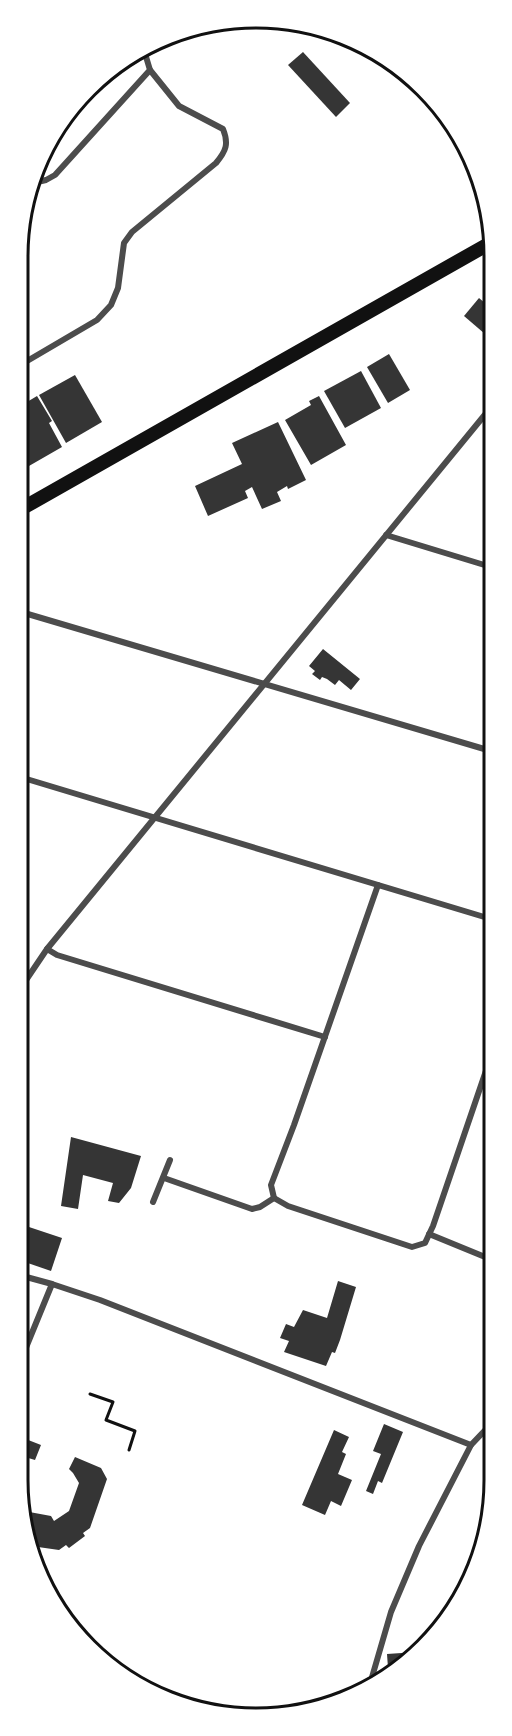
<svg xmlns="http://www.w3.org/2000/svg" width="512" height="1736" font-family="Arial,sans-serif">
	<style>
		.building { fill: #353535 }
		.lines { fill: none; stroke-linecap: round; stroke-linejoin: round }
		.path { stroke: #111; stroke-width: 3 }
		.minor { stroke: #4c4c4c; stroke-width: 6 }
		.primary { stroke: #111; stroke-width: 14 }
		.rim { fill: none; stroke: #111; stroke-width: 3 }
	</style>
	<rect width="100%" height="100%" fill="#fff"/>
	<g class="building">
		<path d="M303,52L350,103L336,117L288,65Z"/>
		<path d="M479,298L492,309V340L464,316Z"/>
		<path d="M389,354L410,390L388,403L367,367Z"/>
		<path d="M361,371L381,408L345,428L324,391Z"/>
		<path d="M75,375L102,422L66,443L39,395Z"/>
		<path d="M37,396L52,421L49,423L62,447L22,470V405Z"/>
		<path d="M319,396L346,445L311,465L285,420L311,405L309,401Z"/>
		<path d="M278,422L306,480L288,489L287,486L277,492L281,501L262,509L252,487L245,491L248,498L208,516L195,486L242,464L232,443Z"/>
		<path d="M323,649L360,679L351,690L339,680L335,685L327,679L322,677L320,680L312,674L315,671L309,666Z"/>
		<path d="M71,1137L141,1156L131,1188L119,1203L108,1201L113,1183L83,1175L78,1209L61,1206Z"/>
		<path d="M20,1224L62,1238L51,1271L19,1260Z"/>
		<path d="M338,1281L356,1287L340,1340L335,1353L332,1352L326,1366L284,1352L289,1341L280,1338L286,1324L294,1327L303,1310L327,1318Z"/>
		<path d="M384,1424L403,1432L382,1483L378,1481L373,1494L366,1491L381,1454L373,1451Z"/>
		<path d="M334,1430L349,1437L342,1452L346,1454L338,1474L352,1480L341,1506L331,1501L325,1515L302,1505Z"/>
		<path d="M18,1436L41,1445L35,1460L25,1457L18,1474Z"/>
		<path d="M75,1457L101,1468L107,1479L90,1528L83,1533L85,1536L69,1548L66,1545L59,1550L31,1546L24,1511L51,1516L54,1521L69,1511L79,1483L73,1473L69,1469Z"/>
		<path d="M416,1652L401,1669L394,1672V1667L388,1668L387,1654Z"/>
	</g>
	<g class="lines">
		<path class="path" d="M90,1394L113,1402L106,1420L135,1431L129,1450"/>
		<g class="minor">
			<path d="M33,183L46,180L55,175L150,70L144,50"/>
			<path d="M22,364L97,320L111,305L118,288L124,243L132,232L216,163C226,151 229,144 223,129L179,106L150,70"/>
			<path d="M386,535L491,567"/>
			<path d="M21,612L491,751"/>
			<path d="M20,777L491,919"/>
			<path d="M47,949L57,955L325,1037"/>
			<path d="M20,989L47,949L492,406"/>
			<path d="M164,1178L252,1209L260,1207L274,1198"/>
			<path d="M274,1198L288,1206L412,1247L425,1243L433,1226L490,1059"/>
			<path d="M274,1198L271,1185L294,1125L378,885"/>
			<path d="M153,1202L170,1160"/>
			<path d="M429,1234L490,1259"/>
			<path d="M19,1275L52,1284L100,1300L471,1445"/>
			<path d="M18,1367L52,1284"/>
			<path d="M370,1684L391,1612L419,1546L471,1445L490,1425"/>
		</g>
		<path class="primary" d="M21,509L492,242"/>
	</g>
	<path d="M0 0H512V1736H0ZM256 28H256A228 228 0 0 1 484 256V1480A228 228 0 0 1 256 1708H256A228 228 0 0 1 28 1480V256A228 228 0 0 1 256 28Z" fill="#fff" fill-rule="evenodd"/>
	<path class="rim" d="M256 28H256A228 228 0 0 1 484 256V1480A228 228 0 0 1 256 1708H256A228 228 0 0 1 28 1480V256A228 228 0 0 1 256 28Z"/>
</svg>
